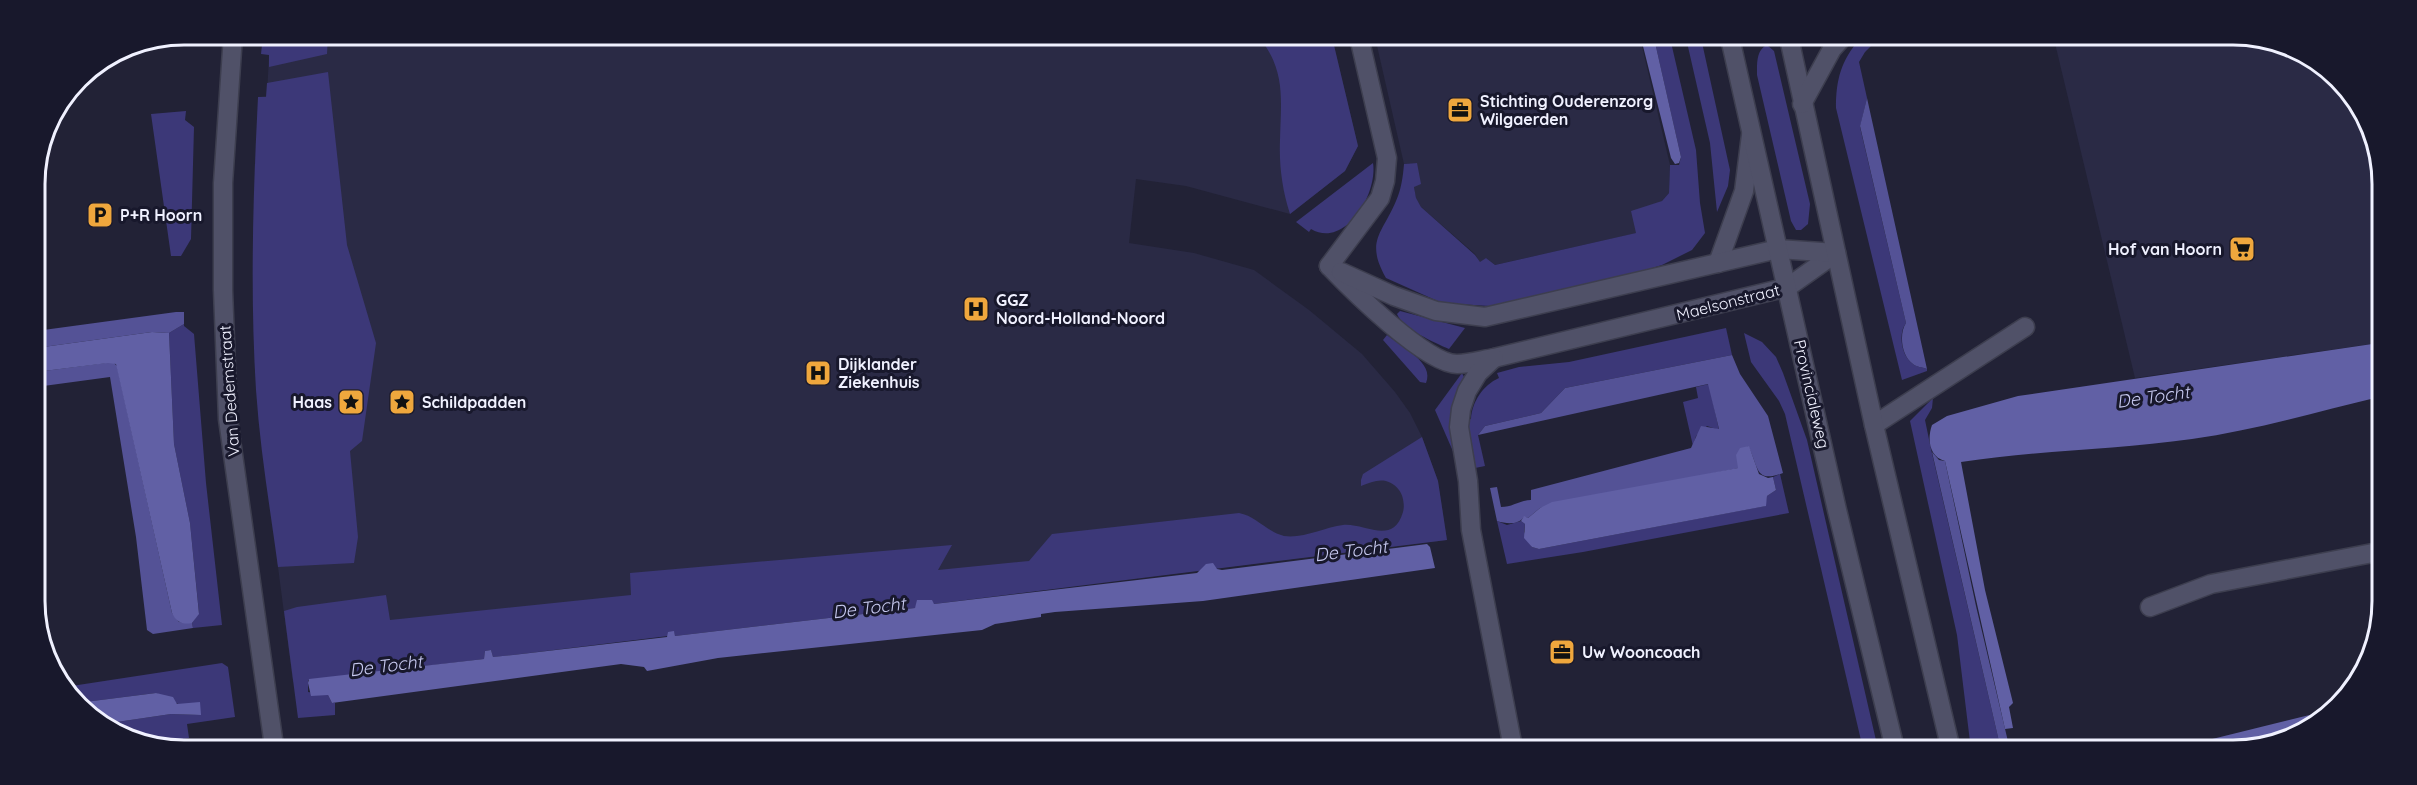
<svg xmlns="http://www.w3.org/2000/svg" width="2417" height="785" font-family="Quicksand,sans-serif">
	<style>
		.built { fill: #2a2a45 }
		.green { fill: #3c3878 }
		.forest { fill: #545296 }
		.water { fill: #6160a5 }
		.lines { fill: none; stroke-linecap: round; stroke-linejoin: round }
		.street-casing { stroke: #3d3e4f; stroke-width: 21 }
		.secondary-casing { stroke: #3d3e4f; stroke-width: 21 }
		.street { stroke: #505168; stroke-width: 18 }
		.secondary { stroke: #505168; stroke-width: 18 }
		.labels { text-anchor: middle; stroke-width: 6; stroke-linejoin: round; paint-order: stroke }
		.poi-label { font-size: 16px; font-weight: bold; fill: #f0f1ff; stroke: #18182c; text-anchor: start }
		.street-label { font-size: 16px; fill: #f0f1ff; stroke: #18182c }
		.water-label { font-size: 18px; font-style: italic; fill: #c7c9f0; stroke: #18182c }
		.rim { fill: none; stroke: #f0f1ff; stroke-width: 3 }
	</style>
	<rect width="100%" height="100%" fill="#222236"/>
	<g class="built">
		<path d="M264,35L1332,37L1358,146L1345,171L1290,214L1186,186L1136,179L1129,243L1194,253L1254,270L1309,310L1362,354L1395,392L1410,413L1422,437L1438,481L1447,540L293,682L278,567L254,331L258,97L267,96L269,55Z"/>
		<path d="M1375,37L1640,38L1670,165L1669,193L1662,201L1652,206L1637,233L1495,265L1486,258L1480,263L1475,254L1421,207L1416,199L1414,187L1417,163L1404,164Z"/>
		<path d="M2054,39L2272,40L2345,85L2380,155L2379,343L2135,378Z"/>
	</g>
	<g class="green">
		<path d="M263,35H328L327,54L269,67V55L261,54Z"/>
		<path d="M1259,37H1332L1358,146L1345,171L1290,214C1282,189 1279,165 1280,140C1281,99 1286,71 1259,37Z"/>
		<path d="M1654,38H1670L1696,150L1700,203L1705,233L1692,250L1662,265L1620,278L1489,306L1442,303L1386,278C1365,241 1382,234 1396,201C1401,190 1403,177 1404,164L1417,163L1421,184L1414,187L1416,198L1421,207L1475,255L1480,262L1486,258L1495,265L1636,233L1631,211L1662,201L1669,193L1670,165H1679L1681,157Z"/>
		<path d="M1686,38H1701L1730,170L1728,186L1717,212L1710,143Z"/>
		<path d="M1860,39H1878L1865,52L1859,62L1867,98L1860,127L1906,323C1898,333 1901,356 1913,364C1916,367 1922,367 1927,369V371L1902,380L1836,108C1836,80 1841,60 1860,39Z"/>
		<path d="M1767,45L1774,51L1810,204L1808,224L1801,230H1796L1791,221L1757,75C1757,64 1756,50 1767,45Z"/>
		<path d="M328,72L347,245L376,343L362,441L350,451L358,537L354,563L278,567C270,508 260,449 256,390C250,293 253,194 258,97H266L267,83Z"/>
		<path d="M186,111L185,120L194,127L191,239L181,256H171L151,114Z"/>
		<path d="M1373,163C1378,194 1345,249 1311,229L1309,232L1296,222Z"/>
		<path d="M1400,311L1465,328L1449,349C1435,343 1403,329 1397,314Z"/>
		<path d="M184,324V326L194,334L206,483L222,625L193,628L192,623L199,613L190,523L174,444L169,333Z"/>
		<path d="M1726,328L1732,355L1565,388L1541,413L1485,426L1478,435L1485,466L1475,468L1468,439L1467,420L1471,419C1472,402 1483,385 1499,378L1497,373L1519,367L1569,362Z"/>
		<path d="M1744,333L1762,342L1776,357L1783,373L1807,440L1878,749H1863L1785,414L1779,401L1751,362Z"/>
		<path d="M1387,335C1401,346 1435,363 1426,383L1420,382L1383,340Z"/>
		<path d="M1462,373L1464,377C1446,408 1452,422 1455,456L1435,410Z"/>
		<path d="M1709,384L1719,430L1707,426L1696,436L1693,446L1683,402L1698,398L1696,387Z"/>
		<path d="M1933,398L1932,408L1925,420L1931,449L2001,750H1971L1957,635L1910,421Z"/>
		<path d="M1422,437L1438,481L1447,540L934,604L921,600L915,608L675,636L674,632L668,636L513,655L493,657L491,650L485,651L484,659L308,680V692L328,695L332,703H335V715L298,718L284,611L297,607L386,595L390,620L631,595L630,573L952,545L938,570L1029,561L1052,534L1239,513C1256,516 1267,532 1284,536C1303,539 1325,527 1343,525C1365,523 1393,546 1403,512C1405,505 1403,495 1399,490C1388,476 1375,480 1361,486V480L1363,474Z"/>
		<path d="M1780,474L1789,513L1583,552L1507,564L1497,521L1507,525L1521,521L1525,524L1524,532L1532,547L1539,549L1765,506L1767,496L1776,490L1773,477Z"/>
		<path d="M222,663L228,667L235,717L187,724L189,738L144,745L110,723L171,714L200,715L156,693L77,703L72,700L65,687Z"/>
	</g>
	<g class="forest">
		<path d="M1867,98L1927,369C1922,367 1916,367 1913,364C1901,356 1899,333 1906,323L1860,126Z"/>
		<path d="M176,312H184V324L169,333L152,332L36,348V331Z"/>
		<path d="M1732,355L1740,374L1768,416L1783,473C1754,484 1759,466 1748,446L1739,468L1540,508L1528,518L1524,517C1518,525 1507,524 1497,521L1490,488L1497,487L1501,507C1513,507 1520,500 1531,500V490L1691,448L1701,426L1719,429L1708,384L1478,435L1485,426L1541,413L1565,388Z"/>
		<path d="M113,362L117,366L172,613L179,622L192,623L193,628L153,634L147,630L136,537L110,377L36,387V372Z"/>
		<path d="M1932,452L1939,460L1945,461L1976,606L2010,750H2001Z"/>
	</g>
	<g class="water">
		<path d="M1641,38H1654L1681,157L1679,163L1675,164L1671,158Z"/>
		<path d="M152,332L169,333L174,444L190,523L199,614L192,623C183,625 176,622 172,613L116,364L108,363L36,372V348Z"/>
		<path d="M2379,343V397C2316,412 2255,430 2192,439C2115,450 2037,450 1961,462L1985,590L2013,703L2009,707L2013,728L2005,729L1945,461C1929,457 1927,439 1932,425L1947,416L2018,396Z"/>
		<path d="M1749,446L1759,474L1768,478L1773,477L1776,490L1767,496L1766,506L1539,549L1532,547L1524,538L1525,524L1521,521L1524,516L1528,518L1540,508L1552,502L1738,468L1736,455L1740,448Z"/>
		<path d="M1427,544L1430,547L1435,568L1203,601L1055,612L1041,614V617L995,624L982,630L718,658L647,671L644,667L621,664L332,703L328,695L311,696L308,683L309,679L484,659L485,651L491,650L493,657L513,655L667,637L668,632L674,631L675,636L915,608L917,600H932L934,604L1197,573L1206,564L1213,563L1217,569L1222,570Z"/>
		<path d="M156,693L173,697L177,704L200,702L201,715L171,714L110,723L77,703Z"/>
		<path d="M2334,709L2324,719L2288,733L2216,750H2184V746Z"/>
	</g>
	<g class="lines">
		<g class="street-casing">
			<g id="street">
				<path d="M1718,263L1744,191L1751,135"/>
				<path d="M1329,266C1351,289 1426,364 1457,364C1469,364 1482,360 1494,358L1788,287L1836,253"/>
				<path d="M1329,266L1380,198L1385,181L1387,158L1359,37"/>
				<path d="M1341,272L1394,296L1436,311L1485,317L1778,249L1836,253"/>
				<path d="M1494,358L1478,373L1467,391L1461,409L1459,427L1468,481L1471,530L1513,748"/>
				<path d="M1874,425L2025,327"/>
				<path d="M2150,607L2211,584L2378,552"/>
			</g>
		</g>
		<g class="secondary-casing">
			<g id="secondary">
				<path d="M233,35L223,183V290L228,419L274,746"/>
				<path d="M1730,38L1837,510L1895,749"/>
				<path d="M1789,38L1874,425L1951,750"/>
				<path d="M1802,104L1832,49L1841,39"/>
			</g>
		</g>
		<use href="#street" class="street"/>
		<use href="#secondary" class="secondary"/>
	</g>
	<defs>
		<g id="office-square" transform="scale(1.35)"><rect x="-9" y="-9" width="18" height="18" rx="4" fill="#efa73d" stroke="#18182c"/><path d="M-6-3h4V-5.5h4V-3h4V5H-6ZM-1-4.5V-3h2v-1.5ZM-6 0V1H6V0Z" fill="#111"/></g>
		<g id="parking-square" transform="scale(1.35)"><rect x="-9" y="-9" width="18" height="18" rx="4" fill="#efa73d" stroke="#18182c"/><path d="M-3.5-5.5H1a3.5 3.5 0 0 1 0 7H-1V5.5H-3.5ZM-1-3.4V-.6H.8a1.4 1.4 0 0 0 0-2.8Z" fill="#111"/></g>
		<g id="supermarket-square" transform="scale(1.35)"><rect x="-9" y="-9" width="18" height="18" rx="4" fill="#efa73d" stroke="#18182c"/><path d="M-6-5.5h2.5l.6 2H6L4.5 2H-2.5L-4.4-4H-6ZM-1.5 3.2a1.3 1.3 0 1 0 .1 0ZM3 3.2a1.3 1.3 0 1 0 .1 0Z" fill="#111"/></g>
		<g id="hospital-square" transform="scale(1.35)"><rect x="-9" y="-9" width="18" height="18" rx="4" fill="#efa73d" stroke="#18182c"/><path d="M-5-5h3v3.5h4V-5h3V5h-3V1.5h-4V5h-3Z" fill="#111"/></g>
		<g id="sight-square" transform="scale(1.35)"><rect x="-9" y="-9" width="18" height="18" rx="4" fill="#efa73d" stroke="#18182c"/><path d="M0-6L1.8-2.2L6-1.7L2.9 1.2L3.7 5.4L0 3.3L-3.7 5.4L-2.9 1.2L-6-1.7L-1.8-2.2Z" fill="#111"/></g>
	</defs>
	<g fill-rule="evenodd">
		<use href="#office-square" x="1460" y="110"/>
		<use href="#parking-square" x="100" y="215"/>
		<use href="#supermarket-square" x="2242" y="249"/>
		<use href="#hospital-square" x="976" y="309"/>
		<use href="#hospital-square" x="818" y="373"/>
		<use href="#sight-square" x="351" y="402"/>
		<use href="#sight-square" x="402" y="402"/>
		<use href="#office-square" x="1562" y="652"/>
	</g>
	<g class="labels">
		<g class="poi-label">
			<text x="1480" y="107">Stichting Ouderenzorg<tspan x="1480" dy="18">Wilgaerden</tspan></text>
			<text x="120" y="221">P+R Hoorn</text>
			<text x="2222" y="255" text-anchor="end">Hof van Hoorn</text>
			<text x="996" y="306">GGZ<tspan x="996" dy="18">Noord-Holland-Noord</tspan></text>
			<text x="838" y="370">Dijklander<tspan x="838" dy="18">Ziekenhuis</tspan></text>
			<text x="332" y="408" text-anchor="end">Haas</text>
			<text x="422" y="408">Schildpadden</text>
			<text x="1582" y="658">Uw Wooncoach</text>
		</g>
		<g class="street-label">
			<text transform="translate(1728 302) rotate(-14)" y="6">Maelsonstraat</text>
			<text transform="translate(229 391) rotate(-94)" y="6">Van Dedemstraat</text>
			<text transform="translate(1812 394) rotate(77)" y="6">Provincialeweg</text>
		</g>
		<g class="water-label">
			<text transform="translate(2153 397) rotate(-8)" y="6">De Tocht</text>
			<text transform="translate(1351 551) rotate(-7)" y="6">De Tocht</text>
			<text transform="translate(869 608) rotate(-7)" y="6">De Tocht</text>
			<text transform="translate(386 666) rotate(-7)" y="6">De Tocht</text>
		</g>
	</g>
	<path d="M0 0H2417V785H0ZM184 45H2233A139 139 0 0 1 2372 184V601A139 139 0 0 1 2233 740H184A139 139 0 0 1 45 601V184A139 139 0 0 1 184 45Z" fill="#18182c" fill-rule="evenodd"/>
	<path class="rim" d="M184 45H2233A139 139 0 0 1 2372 184V601A139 139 0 0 1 2233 740H184A139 139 0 0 1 45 601V184A139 139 0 0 1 184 45Z"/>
</svg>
